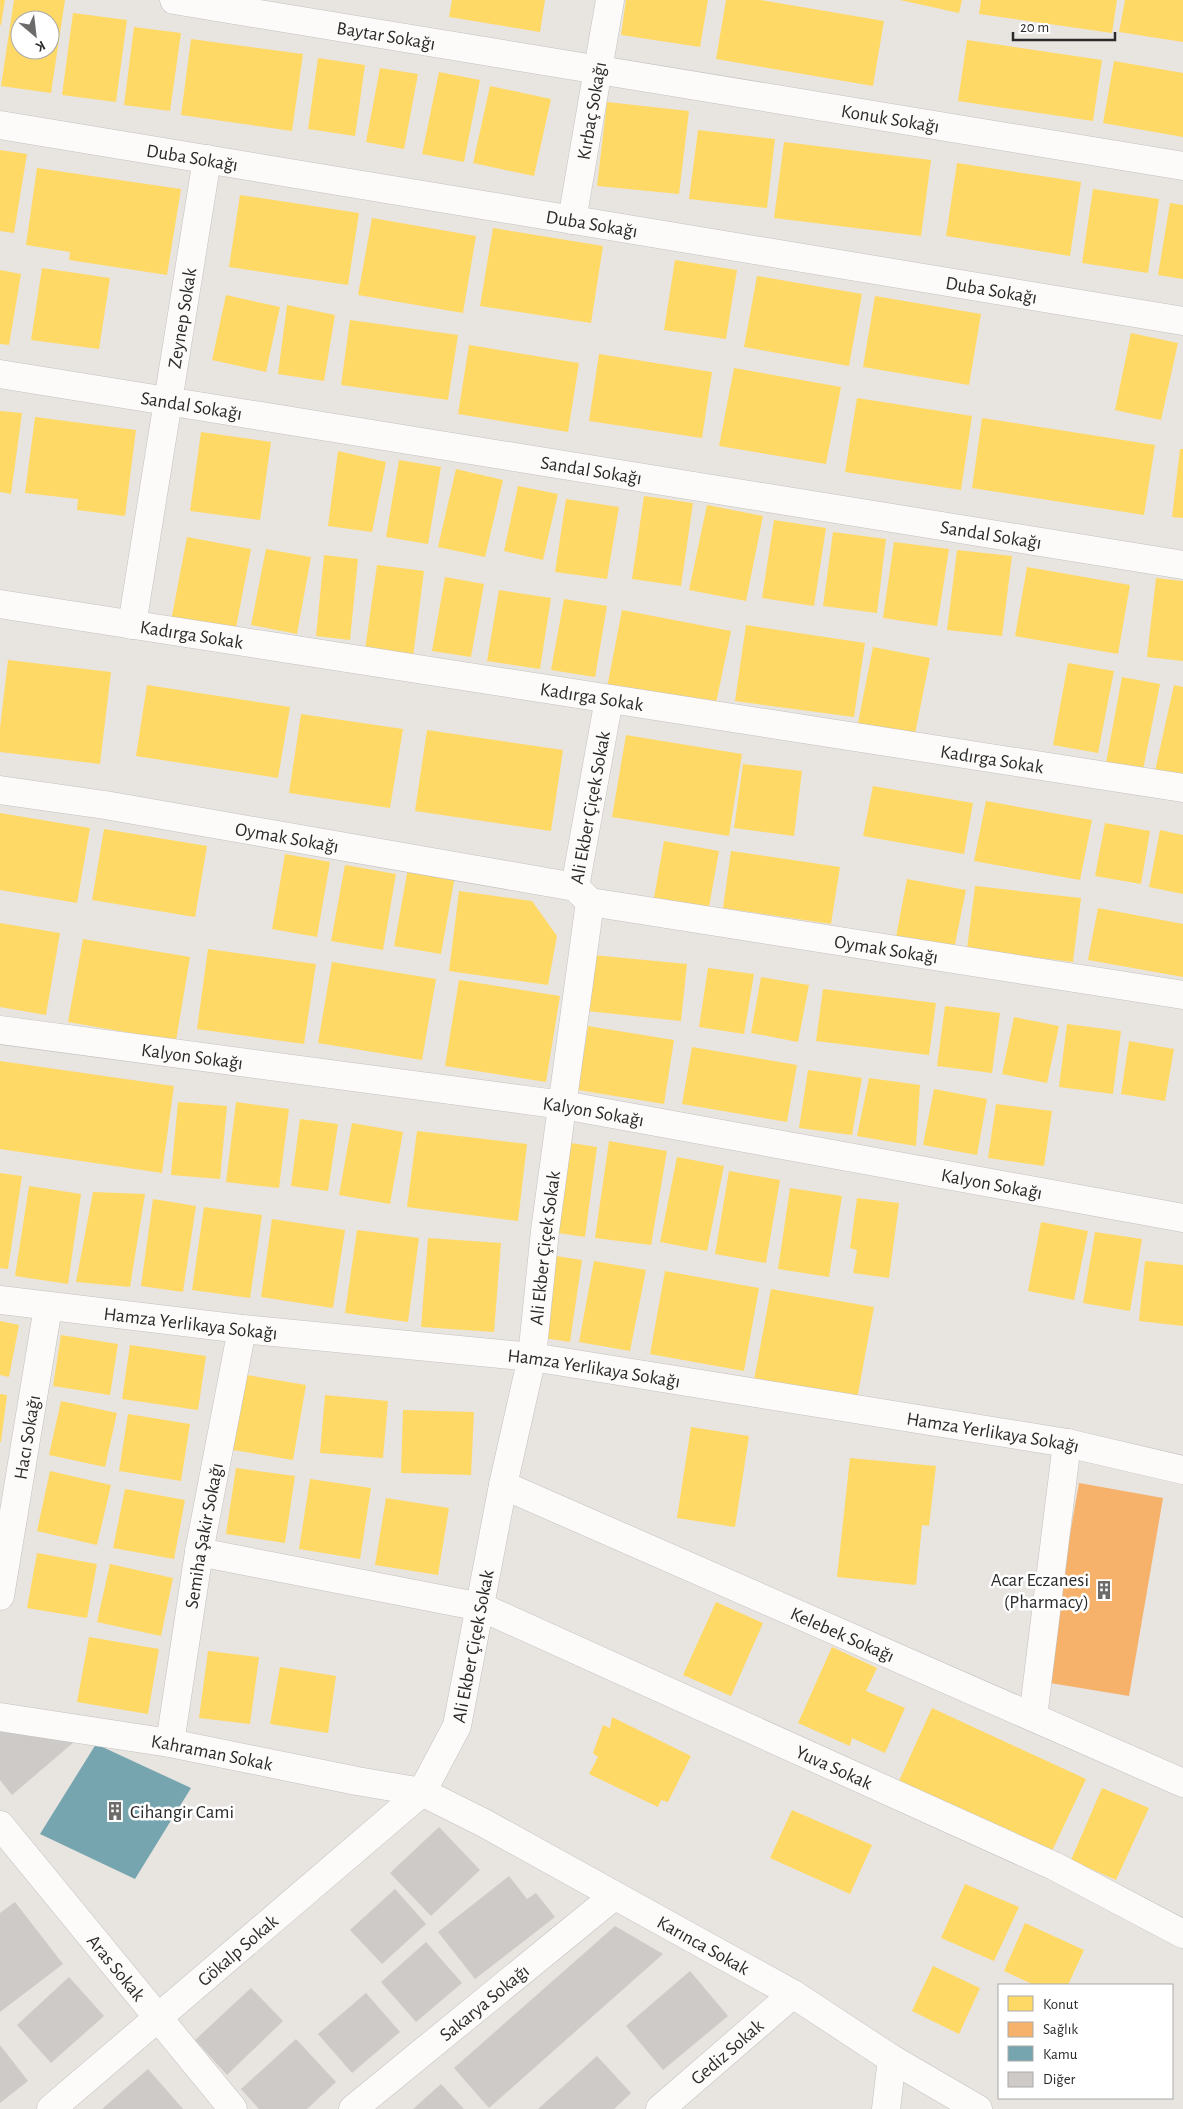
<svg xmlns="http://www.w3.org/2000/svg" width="1183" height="2109" font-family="'Alegreya Sans',sans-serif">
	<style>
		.homes { fill: #ffd966; fill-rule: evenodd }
		.health { fill: #f6b26b }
		.public { fill: #76a5af }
		.building { fill: #cdcac7 }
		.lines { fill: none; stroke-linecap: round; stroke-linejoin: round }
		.minor-casing { stroke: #c2c1c1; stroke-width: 29 }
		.minor { stroke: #fcfbfa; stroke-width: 28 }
		.labels { text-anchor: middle; stroke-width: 5; stroke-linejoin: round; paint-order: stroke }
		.street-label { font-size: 19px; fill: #2a2a2a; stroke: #fff }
		.poi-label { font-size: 19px; fill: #2a2a2a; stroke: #fff; text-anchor: end }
	</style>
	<rect width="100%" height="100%" fill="#e8e4e0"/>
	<g class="homes">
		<path d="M0,0H5L1,25H0Z"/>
		<path d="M14,0H65L51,93L1,86ZM20,20H50V50H20Z"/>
		<path d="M452,0H545L540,32L449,17Z"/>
		<path d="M626,0H708L700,47L621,35Z"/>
		<path d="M726,0H761L884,21L873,86L716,59Z"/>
		<path d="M900,0H962L959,13Z"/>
		<path d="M981,0H1117L1112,33L979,14Z"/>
		<path d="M1125,0H1183V42L1119,32Z"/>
		<path d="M73,13L127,20L116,102L62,95Z"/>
		<path d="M134,27L181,33L170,111L124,105Z"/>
		<path d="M191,39L303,54L292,131L181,115Z"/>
		<path d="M967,40L1102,60L1093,121L958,101Z"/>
		<path d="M318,58L365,65L355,136L308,129Z"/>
		<path d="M1114,61L1183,73V137L1103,123Z"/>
		<path d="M380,68L418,74L404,149L366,142Z"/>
		<path d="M439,72L480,80L464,162L422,154Z"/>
		<path d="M490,86L551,99L534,176L473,163Z"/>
		<path d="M607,102L689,111L679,194L597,186Z"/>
		<path d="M698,130L775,139L767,208L689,199Z"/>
		<path d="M784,142L931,160L921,236L774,218Z"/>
		<path d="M0,150L27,154L14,233L0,231Z"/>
		<path d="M957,163L1081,182L1070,256L946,236Z"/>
		<path d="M37,168L181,189L167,275L69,260L70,252L26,245Z"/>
		<path d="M1093,189L1159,199L1148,273L1082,263Z"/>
		<path d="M240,195L359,213L348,285L229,267Z"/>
		<path d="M1170,203L1183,205V279L1158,275Z"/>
		<path d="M372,218L476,236L463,313L358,295Z"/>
		<path d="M493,228L603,246L591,323L480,306Z"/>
		<path d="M675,260L737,270L726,339L664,330Z"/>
		<path d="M42,268L110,278L99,349L31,340Z"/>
		<path d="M0,270L21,274L9,345L0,344Z"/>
		<path d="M757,276L862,294L849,366L744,347Z"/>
		<path d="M226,295L280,307L266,372L212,360Z"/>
		<path d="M875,296L981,314L969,385L863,367Z"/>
		<path d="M287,305L335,315L324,381L278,374Z"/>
		<path d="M350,320L458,335L448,400L341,385Z"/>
		<path d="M1131,333L1178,343L1161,420L1115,410Z"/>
		<path d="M469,345L579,363L568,432L458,414Z"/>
		<path d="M599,354L712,372L702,438L589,421Z"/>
		<path d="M734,368L841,387L826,464L719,446Z"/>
		<path d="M857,398L972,416L961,490L845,472Z"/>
		<path d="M0,411L22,413L11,494L0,492Z"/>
		<path d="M35,417L136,430L125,516L77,510L78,499L25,493Z"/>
		<path d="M982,418L1155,445L1144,515L972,488Z"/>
		<path d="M201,432L271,442L260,520L190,511Z"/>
		<path d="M1180,449H1183V518L1172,517Z"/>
		<path d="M338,451L386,462L372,532L328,526Z"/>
		<path d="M399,460L441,467L428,544L386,537Z"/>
		<path d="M456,469L503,480L485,557L438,547Z"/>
		<path d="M518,486L558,494L543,560L504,551Z"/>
		<path d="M644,496L693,503L681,586L632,579Z"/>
		<path d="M566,499L619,507L607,579L555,572Z"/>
		<path d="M707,505L763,516L746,601L689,590Z"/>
		<path d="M774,520L826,528L814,606L762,598Z"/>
		<path d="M833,532L886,539L877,613L823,606Z"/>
		<path d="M187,537L251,549L235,633L171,621Z"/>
		<path d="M894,542L949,549L937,626L883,618Z"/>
		<path d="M266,549L311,557L297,634L251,625Z"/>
		<path d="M957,550L1012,556L1002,636L947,630Z"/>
		<path d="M324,555L358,559L350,640L316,636Z"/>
		<path d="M377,565L424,571L413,657L365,650Z"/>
		<path d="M1027,567L1130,585L1118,654L1015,636Z"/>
		<path d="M445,577L484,584L471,657L432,651Z"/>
		<path d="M1156,578L1183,581V661L1147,657Z"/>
		<path d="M499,590L551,598L540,669L487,661Z"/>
		<path d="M564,599L607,606L595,677L551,670Z"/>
		<path d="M622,610L731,631L714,713L606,693Z"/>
		<path d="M746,625L865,643L854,717L735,701Z"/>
		<path d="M873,647L930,658L915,734L858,723Z"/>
		<path d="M8,660L111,672L100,764L0,752V728Z"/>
		<path d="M1068,663L1114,671L1098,753L1053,745Z"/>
		<path d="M1122,677L1160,684L1143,770L1106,763Z"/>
		<path d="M147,685L290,707L278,778L136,756Z"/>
		<path d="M1174,685L1183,687V776L1155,771Z"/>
		<path d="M301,714L403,729L390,808L289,793Z"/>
		<path d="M427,730L563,750L551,831L415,811Z"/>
		<path d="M626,735L742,754L729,836L612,817Z"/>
		<path d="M743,764L802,771L794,836L734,828Z"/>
		<path d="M873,786L973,803L964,854L863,836Z"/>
		<path d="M986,801L1092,820L1080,880L974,861Z"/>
		<path d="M0,813L90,828L77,903L0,890Z"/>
		<path d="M1105,823L1150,831L1141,884L1095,876Z"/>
		<path d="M104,829L207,846L195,917L92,900Z"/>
		<path d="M1160,830L1183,835V894L1149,887Z"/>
		<path d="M664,841L719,851L709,907L654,898Z"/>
		<path d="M731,851L840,867L831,924L723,908Z"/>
		<path d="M285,854L330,862L317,937L272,929Z"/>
		<path d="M345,865L396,874L383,950L331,941Z"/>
		<path d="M408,868L455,876L441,954L394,946Z"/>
		<path d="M907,879L966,890L954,949L896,937Z"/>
		<path d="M975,886L1081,898L1073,962L967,949Z"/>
		<path d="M459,891L532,901L557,936L548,985L449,971Z"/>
		<path d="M1098,908L1183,924V977L1088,960Z"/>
		<path d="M0,923L60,933L46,1015L0,1007Z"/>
		<path d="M83,939L190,957L176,1041L68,1022Z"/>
		<path d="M208,949L316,964L304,1044L197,1029Z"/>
		<path d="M593,955L687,964L681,1021L587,1011Z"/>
		<path d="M332,962L436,979L422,1060L318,1043Z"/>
		<path d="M708,968L754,974L744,1034L699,1027Z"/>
		<path d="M761,977L809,985L798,1042L751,1033Z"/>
		<path d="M459,980L560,996L546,1082L445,1066Z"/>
		<path d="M823,989L936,1003L929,1055L816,1041Z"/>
		<path d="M945,1006L1000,1013L992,1073L937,1066Z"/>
		<path d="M1014,1017L1059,1026L1047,1083L1002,1074Z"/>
		<path d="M1067,1024L1121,1031L1113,1094L1059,1087Z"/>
		<path d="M588,1026L674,1040L664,1104L578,1090Z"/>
		<path d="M1129,1041L1174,1049L1165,1101L1121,1094Z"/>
		<path d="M692,1047L797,1065L787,1122L682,1104Z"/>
		<path d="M0,1061L174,1086L162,1173L0,1149Z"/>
		<path d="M808,1070L862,1078L852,1135L799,1128Z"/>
		<path d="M869,1078L920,1085L916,1146L857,1136Z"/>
		<path d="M934,1089L987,1099L977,1155L923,1145Z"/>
		<path d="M178,1102L227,1106L220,1179L171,1175Z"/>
		<path d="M236,1102L289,1109L279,1188L226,1182Z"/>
		<path d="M996,1104L1052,1111L1044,1166L988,1158Z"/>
		<path d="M300,1119L338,1124L328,1191L291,1186Z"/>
		<path d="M352,1123L403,1132L390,1204L339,1195Z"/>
		<path d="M417,1131L527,1144L518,1221L407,1207Z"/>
		<path d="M558,1141L597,1147L585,1237L545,1231Z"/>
		<path d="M609,1141L667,1151L651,1245L595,1238Z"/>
		<path d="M677,1157L724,1166L707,1251L660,1242Z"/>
		<path d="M729,1171L780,1180L766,1263L715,1254Z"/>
		<path d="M0,1173L22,1176L8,1269L0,1268Z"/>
		<path d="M29,1186L81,1194L68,1284L15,1276Z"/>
		<path d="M790,1188L842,1196L829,1277L778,1269Z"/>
		<path d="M93,1192L145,1194L130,1287L76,1282Z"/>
		<path d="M857,1198L899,1203L889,1278L853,1273L857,1250L850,1248Z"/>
		<path d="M153,1199L196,1206L183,1292L141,1286Z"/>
		<path d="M204,1207L262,1215L250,1298L192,1290Z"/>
		<path d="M272,1219L345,1230L333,1308L261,1297Z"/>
		<path d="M1041,1222L1088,1231L1074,1300L1028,1291Z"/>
		<path d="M357,1230L419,1238L408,1322L345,1313Z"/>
		<path d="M1095,1232L1142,1239L1130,1311L1083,1303Z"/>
		<path d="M428,1238L501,1243L494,1332L421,1327Z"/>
		<path d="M556,1256L582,1260L570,1342L544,1338Z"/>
		<path d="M594,1261L646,1270L630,1351L579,1342Z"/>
		<path d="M1145,1261L1183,1265V1326L1139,1321Z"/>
		<path d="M665,1271L759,1288L744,1371L650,1354Z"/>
		<path d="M771,1289L874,1307L857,1399L754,1380Z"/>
		<path d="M0,1321L19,1325L9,1377L0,1375Z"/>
		<path d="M61,1335L118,1344L110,1395L53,1386Z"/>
		<path d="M130,1345L206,1356L198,1410L122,1399Z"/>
		<path d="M247,1375L306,1385L293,1460L233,1450Z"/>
		<path d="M0,1394L7,1395L1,1442H0Z"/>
		<path d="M325,1395L388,1401L383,1458L320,1453Z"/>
		<path d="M61,1401L117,1413L105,1467L49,1455Z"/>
		<path d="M403,1410L474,1412L471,1475L401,1473Z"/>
		<path d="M128,1414L190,1424L181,1481L119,1471Z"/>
		<path d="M691,1427L749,1436L735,1527L677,1518Z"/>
		<path d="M850,1458L936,1466L929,1526L922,1525L916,1585L837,1577Z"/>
		<path d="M236,1468L295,1476L285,1543L226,1534Z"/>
		<path d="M50,1471L111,1485L97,1545L37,1531Z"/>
		<path d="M310,1479L371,1488L360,1559L299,1549Z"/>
		<path d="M125,1489L185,1500L174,1559L113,1548Z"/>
		<path d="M386,1498L449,1508L438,1575L375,1565Z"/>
		<path d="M37,1553L97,1564L87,1618L27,1608Z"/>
		<path d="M110,1564L173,1578L161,1636L97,1622Z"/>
		<path d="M716,1602L763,1623L731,1696L683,1675Z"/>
		<path d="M89,1637L159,1649L148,1714L77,1702Z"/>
		<path d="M832,1647L877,1668L866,1691L905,1708L885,1753L852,1738L850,1746L798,1723Z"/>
		<path d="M208,1651L259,1657L250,1724L199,1718Z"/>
		<path d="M280,1667L336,1676L328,1733L270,1724Z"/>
		<path d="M932,1708L1086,1779L1052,1851L899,1781Z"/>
		<path d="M612,1717L691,1756L668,1802L661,1800L658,1807L589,1774L598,1757L593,1753L603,1725L610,1728Z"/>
		<path d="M1102,1788L1149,1808L1116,1880L1071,1860Z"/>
		<path d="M792,1810L872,1845L850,1894L770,1858Z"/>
		<path d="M965,1884L1019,1907L994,1961L941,1938Z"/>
		<path d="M1025,1923L1084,1950L1068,1985H1034L1004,1971Z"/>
		<path d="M933,1966L980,1988L959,2034L912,2011Z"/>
	</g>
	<path class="health" d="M1079,1483L1163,1498L1129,1696L1044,1682Z"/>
	<path class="public" d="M96,1744L191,1788L135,1879L40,1834Z"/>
	<g class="building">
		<path d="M0,1729L74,1742L12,1795L0,1780Z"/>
		<path d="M439,1827L480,1870L431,1916L390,1873Z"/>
		<path d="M509,1876L527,1899L536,1893L555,1917L475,1979L438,1932Z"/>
		<path d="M395,1889L426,1924L382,1964L350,1930Z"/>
		<path d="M15,1902L63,1964L0,2012V1913Z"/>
		<path d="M615,1926L663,1954L489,2108L454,2068Z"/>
		<path d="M426,1942L462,1983L416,2022L381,1982Z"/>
		<path d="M690,1971L728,2016L663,2070L626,2026Z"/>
		<path d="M69,1977L104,2016L51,2063L17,2025Z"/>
		<path d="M251,1988L283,2021L227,2075L195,2040Z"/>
		<path d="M366,1993L400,2032L352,2073L318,2034Z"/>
		<path d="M296,2039L336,2082L307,2109H259L241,2089Z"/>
		<path d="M0,2045L28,2081L0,2103Z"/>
		<path d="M597,2056L631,2093L614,2109H538Z"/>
		<path d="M148,2069L183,2109H102Z"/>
		<path d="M441,2084L464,2109H413Z"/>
	</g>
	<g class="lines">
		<g class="minor-casing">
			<g id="minor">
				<path id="s1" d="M174,0L1183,166"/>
				<path id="s2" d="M0,125L1183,321"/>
				<path id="s3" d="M572,220L610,0"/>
				<path id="s4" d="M0,374L1183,565"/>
				<path id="s5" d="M0,604L1183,788"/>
				<path id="s6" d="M132,625L207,159"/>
				<path id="s7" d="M0,790L105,805L575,887"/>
				<path id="s8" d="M590,902L1183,995"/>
				<path id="s9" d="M0,1030L563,1105L1183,1218"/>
				<path id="s10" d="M0,1300L242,1329L532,1357L1067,1443L1183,1470"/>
				<path id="s11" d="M503,1485L1183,1783"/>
				<path id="s12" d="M199,1552L481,1607L1054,1866L1183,1934"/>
				<path id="s13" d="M0,1596L48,1307"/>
				<path id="s14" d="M0,1717L170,1743L357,1781L422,1792L484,1823L793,1994L892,2059L978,2109"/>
				<path d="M1033,1717L1067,1443"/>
				<path id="s15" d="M170,1743L199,1552L242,1329"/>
				<path id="s16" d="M0,1825L233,2109"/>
				<path id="s17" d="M51,2109L422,1792L457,1726L503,1485L532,1357L545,1231L590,902L575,887L609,699"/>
				<path id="s18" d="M353,2109L614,1896"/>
				<path id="s19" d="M660,2109L793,1994"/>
				<path d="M886,2109L892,2059"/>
			</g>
		</g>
		<use href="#minor" class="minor"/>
	</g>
	<defs>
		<g id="building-bare" transform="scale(1.5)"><path d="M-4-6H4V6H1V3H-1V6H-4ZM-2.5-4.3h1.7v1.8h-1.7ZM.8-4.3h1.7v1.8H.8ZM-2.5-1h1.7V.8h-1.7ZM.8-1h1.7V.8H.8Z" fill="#6c6b6a" stroke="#fff" stroke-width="2.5" paint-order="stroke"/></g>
	</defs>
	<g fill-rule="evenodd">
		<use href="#building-bare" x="1104" y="1590"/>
		<use href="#building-bare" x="115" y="1811"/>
	</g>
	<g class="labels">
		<g class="street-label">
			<text dy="7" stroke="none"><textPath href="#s1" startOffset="215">Baytar Sokağı</textPath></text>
			<text dy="7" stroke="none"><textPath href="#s3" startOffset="111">Kırbaç Sokağı</textPath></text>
			<text dy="7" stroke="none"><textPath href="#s1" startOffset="726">Konuk Sokağı</textPath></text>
			<text dy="7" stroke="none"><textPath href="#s2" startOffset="195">Duba Sokağı</textPath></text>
			<text dy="7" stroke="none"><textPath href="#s2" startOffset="600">Duba Sokağı</textPath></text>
			<text dy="7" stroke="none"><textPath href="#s2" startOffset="1005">Duba Sokağı</textPath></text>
			<text dy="7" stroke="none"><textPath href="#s6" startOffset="311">Zeynep Sokak</textPath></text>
			<text dy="7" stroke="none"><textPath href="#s4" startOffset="194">Sandal Sokağı</textPath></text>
			<text dy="7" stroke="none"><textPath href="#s4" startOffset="599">Sandal Sokağı</textPath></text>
			<text dy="7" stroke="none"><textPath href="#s4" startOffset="1004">Sandal Sokağı</textPath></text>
			<text dy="7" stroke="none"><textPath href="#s5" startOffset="194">Kadırga Sokak</textPath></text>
			<text dy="7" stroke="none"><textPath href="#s5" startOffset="599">Kadırga Sokak</textPath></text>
			<text dy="7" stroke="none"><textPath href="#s5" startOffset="1004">Kadırga Sokak</textPath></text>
			<text dy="7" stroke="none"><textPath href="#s17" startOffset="1500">Ali Ekber Çiçek Sokak</textPath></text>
			<text dy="7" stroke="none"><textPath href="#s7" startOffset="291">Oymak Sokağı</textPath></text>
			<text dy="7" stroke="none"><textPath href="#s8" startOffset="300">Oymak Sokağı</textPath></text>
			<text dy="7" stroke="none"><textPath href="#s9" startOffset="194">Kalyon Sokağı</textPath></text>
			<text dy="7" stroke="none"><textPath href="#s9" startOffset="599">Kalyon Sokağı</textPath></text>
			<text dy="7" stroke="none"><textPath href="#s9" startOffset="1004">Kalyon Sokağı</textPath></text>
			<text dy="7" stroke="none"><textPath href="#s17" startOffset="1049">Ali Ekber Çiçek Sokak</textPath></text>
			<text dy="7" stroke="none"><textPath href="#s10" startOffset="192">Hamza Yerlikaya Sokağı</textPath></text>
			<text dy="7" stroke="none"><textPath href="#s10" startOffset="598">Hamza Yerlikaya Sokağı</textPath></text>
			<text dy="7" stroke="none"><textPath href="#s10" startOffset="1002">Hamza Yerlikaya Sokağı</textPath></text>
			<text dy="7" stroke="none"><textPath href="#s13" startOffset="161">Hacı Sokağı</textPath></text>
			<text dy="7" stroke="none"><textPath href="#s15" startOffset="210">Semiha Şakir Sokağı</textPath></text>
			<text dy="7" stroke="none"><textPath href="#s11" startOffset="371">Kelebek Sokağı</textPath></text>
			<text dy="7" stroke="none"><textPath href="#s17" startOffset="644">Ali Ekber Çiçek Sokak</textPath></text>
			<text dy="7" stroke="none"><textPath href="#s14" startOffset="215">Kahraman Sokak</textPath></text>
			<text dy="7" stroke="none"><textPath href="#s12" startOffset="675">Yuva Sokak</textPath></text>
			<text dy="7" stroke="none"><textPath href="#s14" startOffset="749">Karınca Sokak</textPath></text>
			<text dy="7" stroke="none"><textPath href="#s17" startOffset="245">Gökalp Sokak</textPath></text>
			<text dy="7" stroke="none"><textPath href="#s16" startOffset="184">Aras Sokak</textPath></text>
			<text dy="7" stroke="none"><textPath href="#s18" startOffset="169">Sakarya Sokağı</textPath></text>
			<text dy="7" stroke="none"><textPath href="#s19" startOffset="88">Gediz Sokak</textPath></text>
		</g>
		<g class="poi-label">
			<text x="1089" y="1586">Acar Eczanesi<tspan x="1089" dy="22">(Pharmacy)</tspan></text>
			<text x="130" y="1818" text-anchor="start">Cihangir Cami</text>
		</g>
	</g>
	<rect x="998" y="1984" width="175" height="115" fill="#ffffff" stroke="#aaaaaa"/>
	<rect x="1008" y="1996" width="25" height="15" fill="#ffd966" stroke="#aaaaaa"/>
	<text x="1043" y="2009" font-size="15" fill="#2a2a2a">Konut</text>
	<rect x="1008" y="2022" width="25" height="15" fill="#f6b26b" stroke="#aaaaaa"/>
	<text x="1043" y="2034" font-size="15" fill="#2a2a2a">Sağlık</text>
	<rect x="1008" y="2046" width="25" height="15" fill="#76a5af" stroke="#aaaaaa"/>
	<text x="1043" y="2059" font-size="15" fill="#2a2a2a">Kamu</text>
	<rect x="1008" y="2072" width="25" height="15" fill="#cdcac7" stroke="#aaaaaa"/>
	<text x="1043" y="2084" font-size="15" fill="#2a2a2a">Diğer</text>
	<g transform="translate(35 35) rotate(152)"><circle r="24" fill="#ffffff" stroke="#aaaaaa"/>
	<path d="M0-4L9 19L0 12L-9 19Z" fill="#6c6b6a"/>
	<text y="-8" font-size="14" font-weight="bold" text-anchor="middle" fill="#2a2a2a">K</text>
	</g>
	<path d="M1013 32v8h102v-8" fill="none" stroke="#2a2a2a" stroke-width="2.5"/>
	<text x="1020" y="32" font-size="15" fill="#2a2a2a" stroke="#ffffff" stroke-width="4" paint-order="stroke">20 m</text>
</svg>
